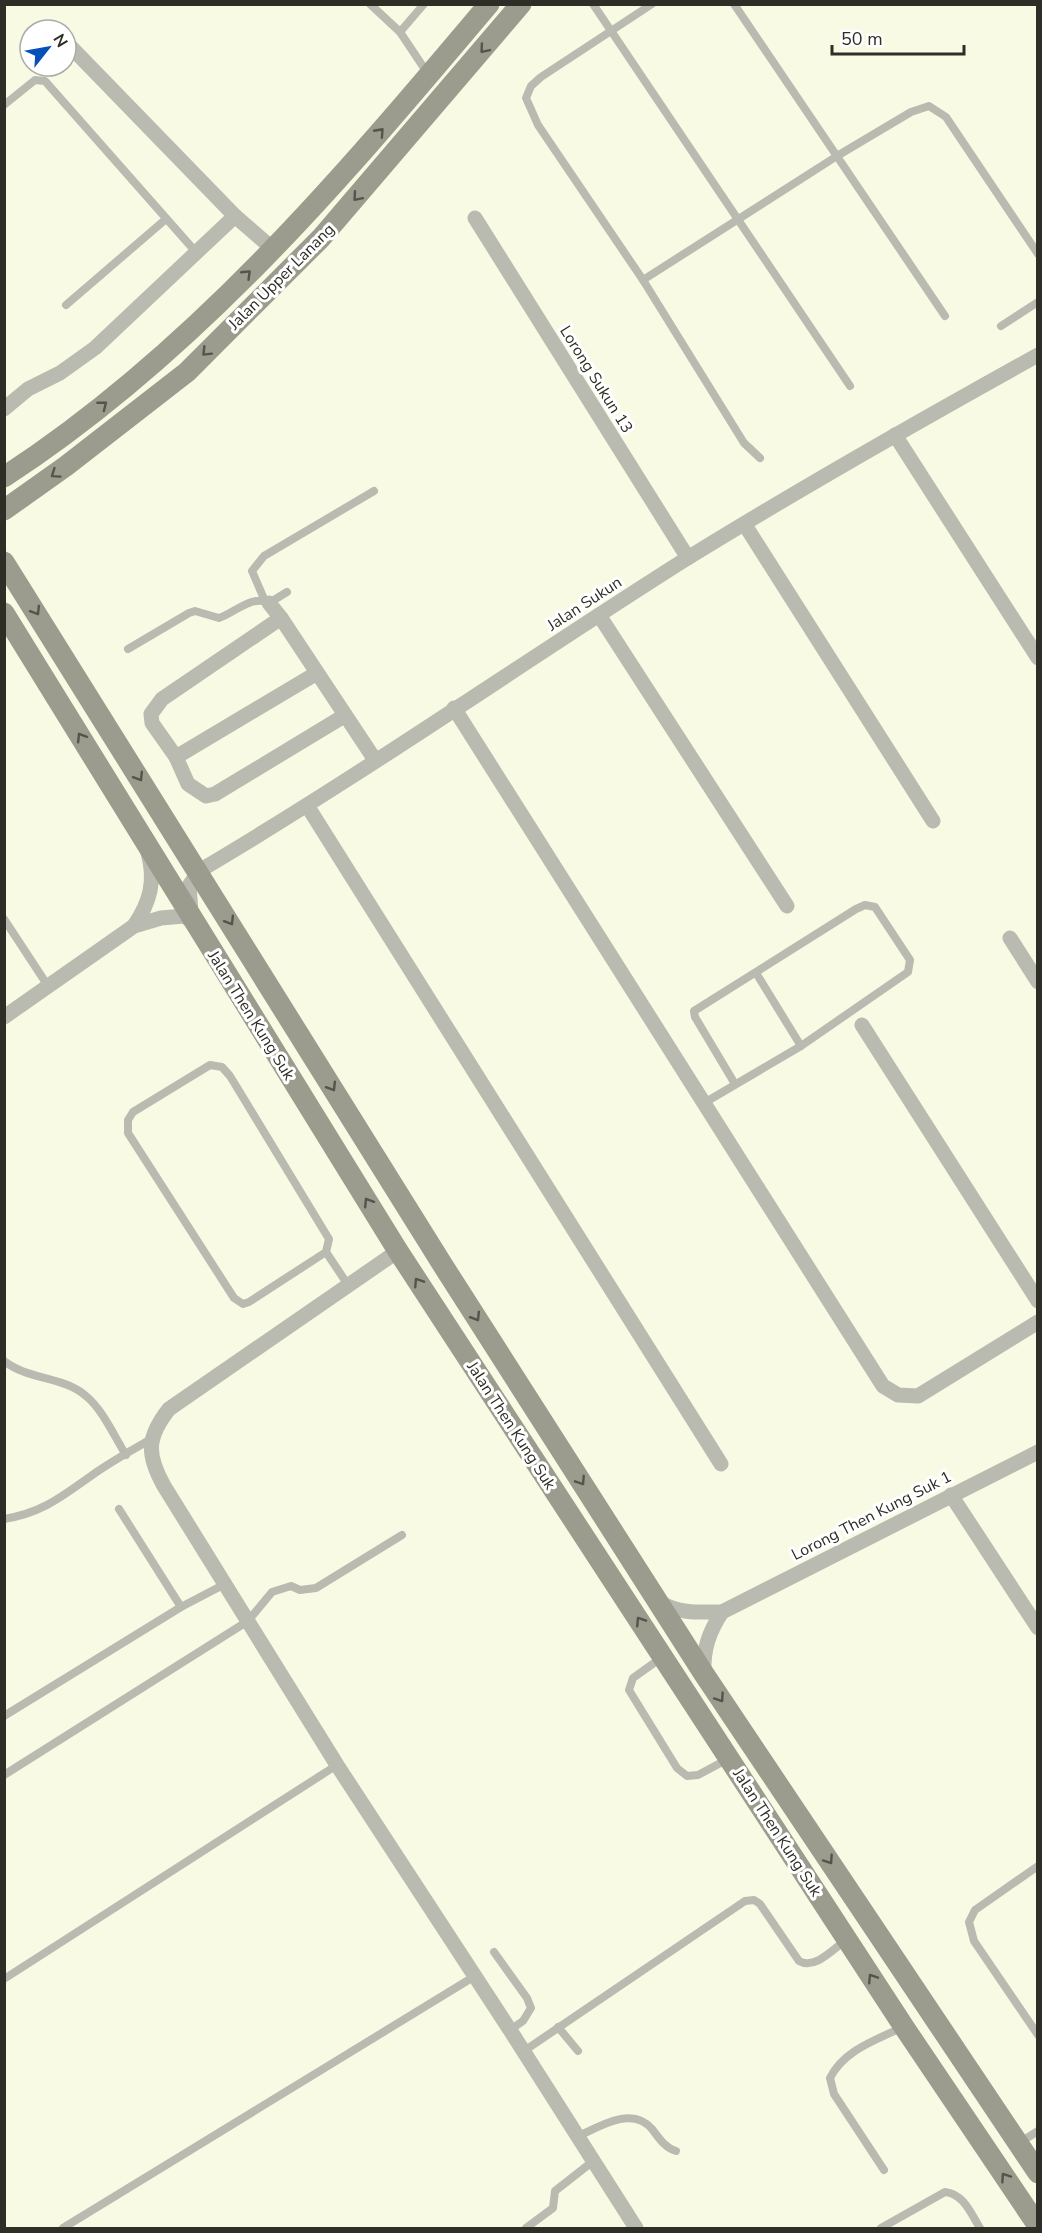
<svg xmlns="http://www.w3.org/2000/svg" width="1042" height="2233" font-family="'Nunito Sans',sans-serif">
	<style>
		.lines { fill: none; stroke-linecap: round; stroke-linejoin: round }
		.lane { stroke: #b9bab0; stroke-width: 8 }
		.street { stroke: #b9bab0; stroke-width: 15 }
		.secondary { stroke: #9b9c8e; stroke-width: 21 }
		.oneway { stroke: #54544a }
		.labels { text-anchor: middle; stroke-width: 6; stroke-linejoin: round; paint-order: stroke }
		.street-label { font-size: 16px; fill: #2e2e26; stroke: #fff }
	</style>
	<rect width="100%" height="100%" fill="#f9fae4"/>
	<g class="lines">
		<g class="lane">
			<path d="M370,4L400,32L428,74"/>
			<path d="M593,4L850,386"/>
			<path d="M652,4L541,77L531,86L526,98L538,125L643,280L744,443L760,458"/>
			<path d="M734,4L945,316"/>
			<path d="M400,32L424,4"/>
			<path d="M4,105L35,80L45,81L195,251"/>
			<path d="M643,280L837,156L911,112L929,106L946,117L1038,254"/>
			<path d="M66,305L166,219"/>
			<path d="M1001,326L1038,302"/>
			<path d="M265,601L252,571L264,556L374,491"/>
			<path d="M128,649L189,613L195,611L219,618C234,613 253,594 269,603L287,592"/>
			<path d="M4,919L48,986"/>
			<path d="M756,973L801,1046"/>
			<path d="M210,1065L222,1067L230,1076L329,1239L326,1252L249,1302L243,1304L234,1298L128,1133V1120L133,1112Z"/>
			<path d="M704,1103L801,1046L908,972L910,960L875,907L865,905L856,909L694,1011L695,1017L735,1084"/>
			<path d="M326,1252L348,1285"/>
			<path d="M4,1361C28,1380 63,1376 86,1396C103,1410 114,1436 126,1455"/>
			<path d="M119,1509L181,1607"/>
			<path d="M4,1519C42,1513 61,1497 91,1476C110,1462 131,1451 151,1439"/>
			<path d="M661,1658L633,1678L629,1690L677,1768L687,1776L698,1775L728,1759"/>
			<path d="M4,1716L181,1607L225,1584"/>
			<path d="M4,1775L248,1621L272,1592L291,1586L300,1590L316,1588L402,1535"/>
			<path d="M1038,1866L975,1910L969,1922L974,1941L1038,2035"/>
			<path d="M494,1952L527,1998L531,2008L523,2021L510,2030"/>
			<path d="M4,1979L337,1765"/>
			<path d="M558,2027L578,2051"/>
			<path d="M524,2051L745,1901L754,1900L760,1904L799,1961C815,1970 833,1949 846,1940"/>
			<path d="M577,2137C598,2127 632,2105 652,2129C659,2138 665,2148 676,2151"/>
			<path d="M1019,2143L1038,2131"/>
			<path d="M884,2170L834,2094L830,2078C844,2050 876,2040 903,2027"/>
			<path d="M63,2228L475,1976"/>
			<path d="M526,2228L553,2208L555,2191L592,2162"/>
			<path d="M881,2228L945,2192C964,2194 971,2214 980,2228"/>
		</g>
		<g class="street">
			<path d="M66,42L235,216L273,249"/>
			<path d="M475,218L688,558"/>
			<path d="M4,409L28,389L60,373L95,348L235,216"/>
			<path d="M895,435L1038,658"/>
			<path d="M745,525L933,821"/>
			<path d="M269,603L281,618L375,760"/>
			<path d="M599,615L787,906"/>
			<path d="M317,673L176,757L188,784L206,796L215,794L344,716"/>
			<path d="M454,708L883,1386L898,1395L918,1396L1038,1322"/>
			<path d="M176,757L152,723L151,714L162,699L281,618"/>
			<path d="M308,807L721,1464"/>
			<path d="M191,912L189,886L199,871C365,773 523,662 686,559C801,488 919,421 1038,355"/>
			<path d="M134,926C150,902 156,881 148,853"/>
			<path d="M1010,938L1038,982"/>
			<path d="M4,1017L134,926L161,918L184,916L197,924"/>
			<path d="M862,1025L1038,1301"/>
			<path d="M398,1251L169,1409C147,1437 146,1454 164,1486L337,1765L510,2030L636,2228"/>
			<path d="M951,1495L1038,1628"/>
			<path d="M661,1603C680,1614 700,1612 722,1612L1038,1452"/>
			<path d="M704,1673C703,1649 709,1632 722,1612"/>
		</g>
		<g class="secondary">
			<path d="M4,477C195,353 344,176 489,4"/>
			<path d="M4,510L66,466L187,372L321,238L521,4"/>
			<path d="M4,562L444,1267L704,1674L1038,2173"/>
			<path d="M4,613L398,1251L904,2027L1038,2226"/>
		</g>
	</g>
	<defs><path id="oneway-chevron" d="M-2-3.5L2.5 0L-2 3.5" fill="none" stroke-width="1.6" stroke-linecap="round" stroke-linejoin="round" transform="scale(1.5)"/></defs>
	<g class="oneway">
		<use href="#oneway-chevron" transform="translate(484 49) rotate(130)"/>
		<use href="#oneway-chevron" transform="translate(380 132) rotate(-48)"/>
		<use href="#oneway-chevron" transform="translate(357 197) rotate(131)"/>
		<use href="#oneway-chevron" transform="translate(247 274) rotate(-44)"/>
		<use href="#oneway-chevron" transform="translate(206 352) rotate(135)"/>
		<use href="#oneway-chevron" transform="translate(103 405) rotate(-38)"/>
		<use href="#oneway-chevron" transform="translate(55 474) rotate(145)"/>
		<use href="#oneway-chevron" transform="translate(36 611) rotate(58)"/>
		<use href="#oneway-chevron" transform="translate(81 737) rotate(-122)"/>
		<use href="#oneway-chevron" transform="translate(139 777) rotate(58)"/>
		<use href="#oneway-chevron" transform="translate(230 921) rotate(58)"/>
		<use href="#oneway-chevron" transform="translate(332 1087) rotate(58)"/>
		<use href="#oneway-chevron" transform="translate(368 1202) rotate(-122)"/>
		<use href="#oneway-chevron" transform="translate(418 1282) rotate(-123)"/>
		<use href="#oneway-chevron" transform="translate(476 1317) rotate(58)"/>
		<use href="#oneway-chevron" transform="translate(581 1481) rotate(57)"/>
		<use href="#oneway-chevron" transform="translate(640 1621) rotate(-123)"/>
		<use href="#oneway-chevron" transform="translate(720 1698) rotate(56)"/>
		<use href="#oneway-chevron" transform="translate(829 1860) rotate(56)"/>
		<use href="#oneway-chevron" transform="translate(872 1978) rotate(-123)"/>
		<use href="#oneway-chevron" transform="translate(1005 2177) rotate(-124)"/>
	</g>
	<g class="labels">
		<g class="street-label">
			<text transform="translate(281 276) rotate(-45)" y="6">Jalan Upper Lanang</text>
			<text transform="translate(597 379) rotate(58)" y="6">Lorong Sukun 13</text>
			<text transform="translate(584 603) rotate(-33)" y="6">Jalan Sukun</text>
			<text transform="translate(252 1015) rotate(58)" y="6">Jalan Then Kung Suk</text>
			<text transform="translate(512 1425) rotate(57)" y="6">Jalan Then Kung Suk</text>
			<text transform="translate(871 1515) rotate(-27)" y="6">Lorong Then Kung Suk 1</text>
			<text transform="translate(778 1832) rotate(57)" y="6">Jalan Then Kung Suk</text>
		</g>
	</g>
	<rect width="1042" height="2233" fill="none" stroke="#2e2e26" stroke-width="12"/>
	<g transform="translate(48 48) rotate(59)"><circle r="28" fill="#ffffff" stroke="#ababa8" stroke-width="1.5"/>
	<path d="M0-4.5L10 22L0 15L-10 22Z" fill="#0650ba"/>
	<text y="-9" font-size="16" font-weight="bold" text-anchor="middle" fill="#2e2e26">N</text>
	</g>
	<path d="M832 45v9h132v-9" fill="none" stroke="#2e2e26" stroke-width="3"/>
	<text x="841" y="45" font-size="18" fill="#2e2e26" stroke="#ffffff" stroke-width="4.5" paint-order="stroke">50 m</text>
</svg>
